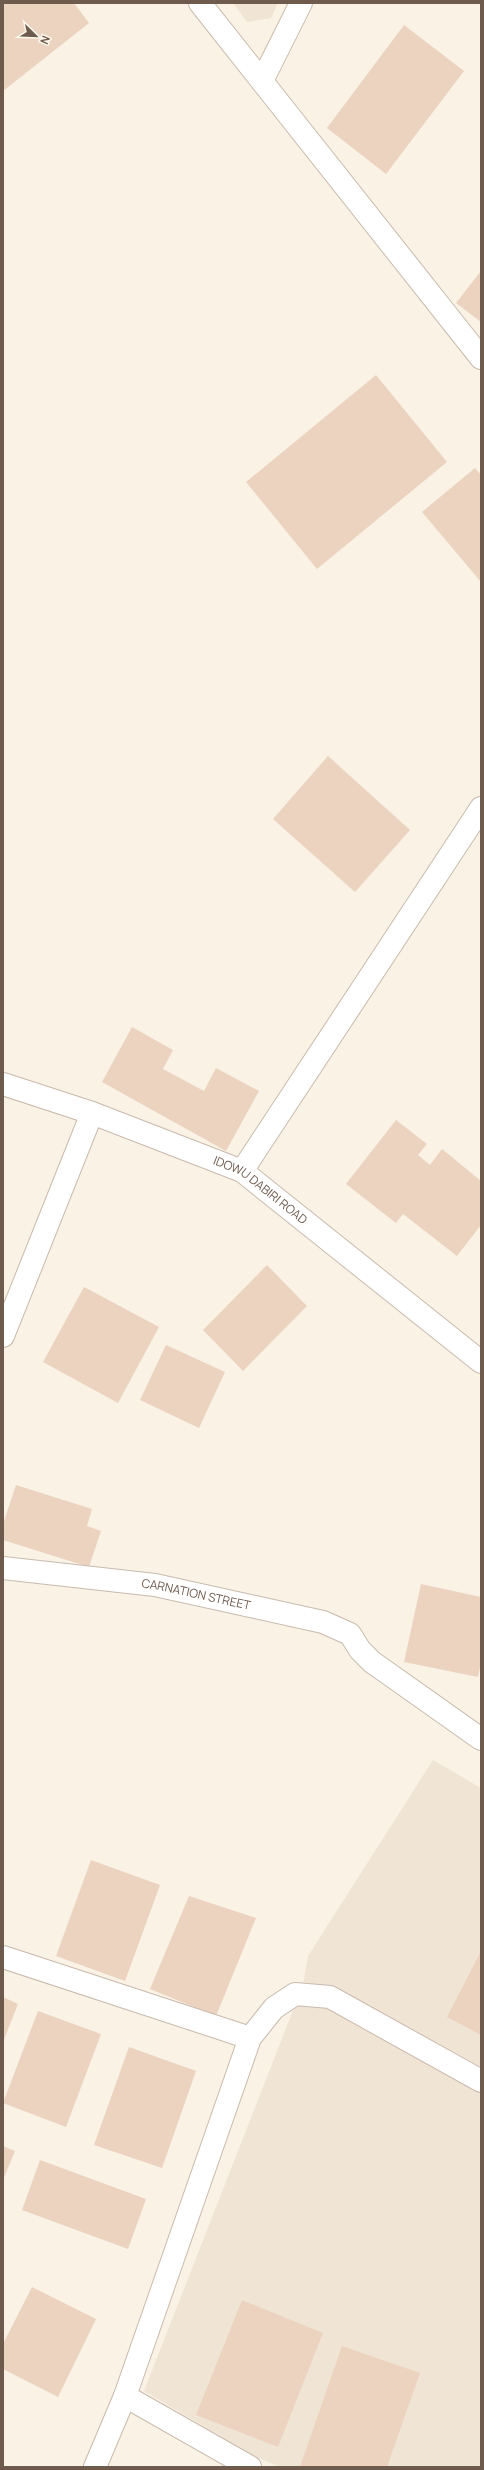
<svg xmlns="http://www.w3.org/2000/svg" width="484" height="2470" font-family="Manrope,sans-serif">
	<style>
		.residential { fill: #f0e4d5 }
		.building { fill: #ebd3c0 }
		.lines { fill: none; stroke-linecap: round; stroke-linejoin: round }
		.street-casing { stroke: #c9baad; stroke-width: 24 }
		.street { stroke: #fff; stroke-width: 22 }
		.labels { text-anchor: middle; stroke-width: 4; stroke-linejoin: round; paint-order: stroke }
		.street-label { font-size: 12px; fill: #6f5b4e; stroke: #fcf6eb }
	</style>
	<rect width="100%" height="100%" fill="#f9f2e5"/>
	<g class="residential">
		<path d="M233,3H278L271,18L247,22Z"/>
		<path d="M433,1760L481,1788V2467H280L254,2456L144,2391L303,1985L308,1956Z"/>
	</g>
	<g class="building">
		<path d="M3,3H74L89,23L3,91Z"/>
		<path d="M404,25L464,71L386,174L327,128Z"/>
		<path d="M481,271V322L456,303Z"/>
		<path d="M376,375L447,462L317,569L246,482Z"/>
		<path d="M475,468L481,475V582L422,512Z"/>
		<path d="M328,756L410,830L355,892L273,819Z"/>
		<path d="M132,1027L173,1050L163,1069L204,1091L216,1068L259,1091L226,1151L102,1082Z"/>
		<path d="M396,1120L427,1144L418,1155L430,1165L442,1149L481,1181V1225L457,1256L403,1214L396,1223L346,1184Z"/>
		<path d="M267,1265L307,1306L243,1371L203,1330Z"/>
		<path d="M84,1287L159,1327L118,1403L43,1362Z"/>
		<path d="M166,1345L225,1372L199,1428L140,1400Z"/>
		<path d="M16,1485L92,1509L87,1526L101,1531L89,1567L3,1540V1524Z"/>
		<path d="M421,1584L481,1597V1662L478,1677L404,1662Z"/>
		<path d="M91,1860L160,1885L125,1981L56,1956Z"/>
		<path d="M189,1896L256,1918L216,2016L150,1989Z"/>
		<path d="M481,1951V2035L447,2017Z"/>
		<path d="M3,1997L18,2004L3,2042Z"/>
		<path d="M38,2011L101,2034L66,2127L3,2103Z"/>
		<path d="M129,2047L196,2071L162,2168L94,2145Z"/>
		<path d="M3,2146L15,2151L3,2180Z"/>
		<path d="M40,2160L146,2199L128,2249L22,2210Z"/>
		<path d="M32,2287L96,2319L58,2397L3,2369V2344Z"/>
		<path d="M242,2300L323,2333L278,2447L196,2415Z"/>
		<path d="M342,2346L420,2373L387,2467H300Z"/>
	</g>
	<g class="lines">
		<g class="street-casing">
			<g id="street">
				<path d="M200,3L481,358"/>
				<path d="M262,81L301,3"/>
				<path id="s1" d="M3,1084L92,1113L242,1171L481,1362"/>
				<path d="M242,1171L481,808"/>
				<path d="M3,1336L92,1113"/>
				<path id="s2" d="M3,1568L155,1585L323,1622L350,1634L360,1650L372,1662L481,1739"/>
				<path d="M3,1957L250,2038"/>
				<path d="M125,2396L250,2467"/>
				<path d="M95,2467L125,2396L250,2038L274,2008L295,1994L330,1997L481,2081"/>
			</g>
		</g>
		<use href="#street" class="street"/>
	</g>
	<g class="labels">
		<g class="street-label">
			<text dy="4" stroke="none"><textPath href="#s1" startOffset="280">IDOWU DABIRI ROAD</textPath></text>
			<text dy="4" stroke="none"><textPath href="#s2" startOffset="195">CARNATION STREET</textPath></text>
		</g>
	</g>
	<rect width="484" height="2470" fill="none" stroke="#6f5b4e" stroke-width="8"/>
	<g transform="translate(36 36) rotate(113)" stroke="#fcf6eb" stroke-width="3" paint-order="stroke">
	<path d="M0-3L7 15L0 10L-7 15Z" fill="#6f5b4e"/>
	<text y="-6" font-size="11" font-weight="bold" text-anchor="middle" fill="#6f5b4e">N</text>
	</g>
</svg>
